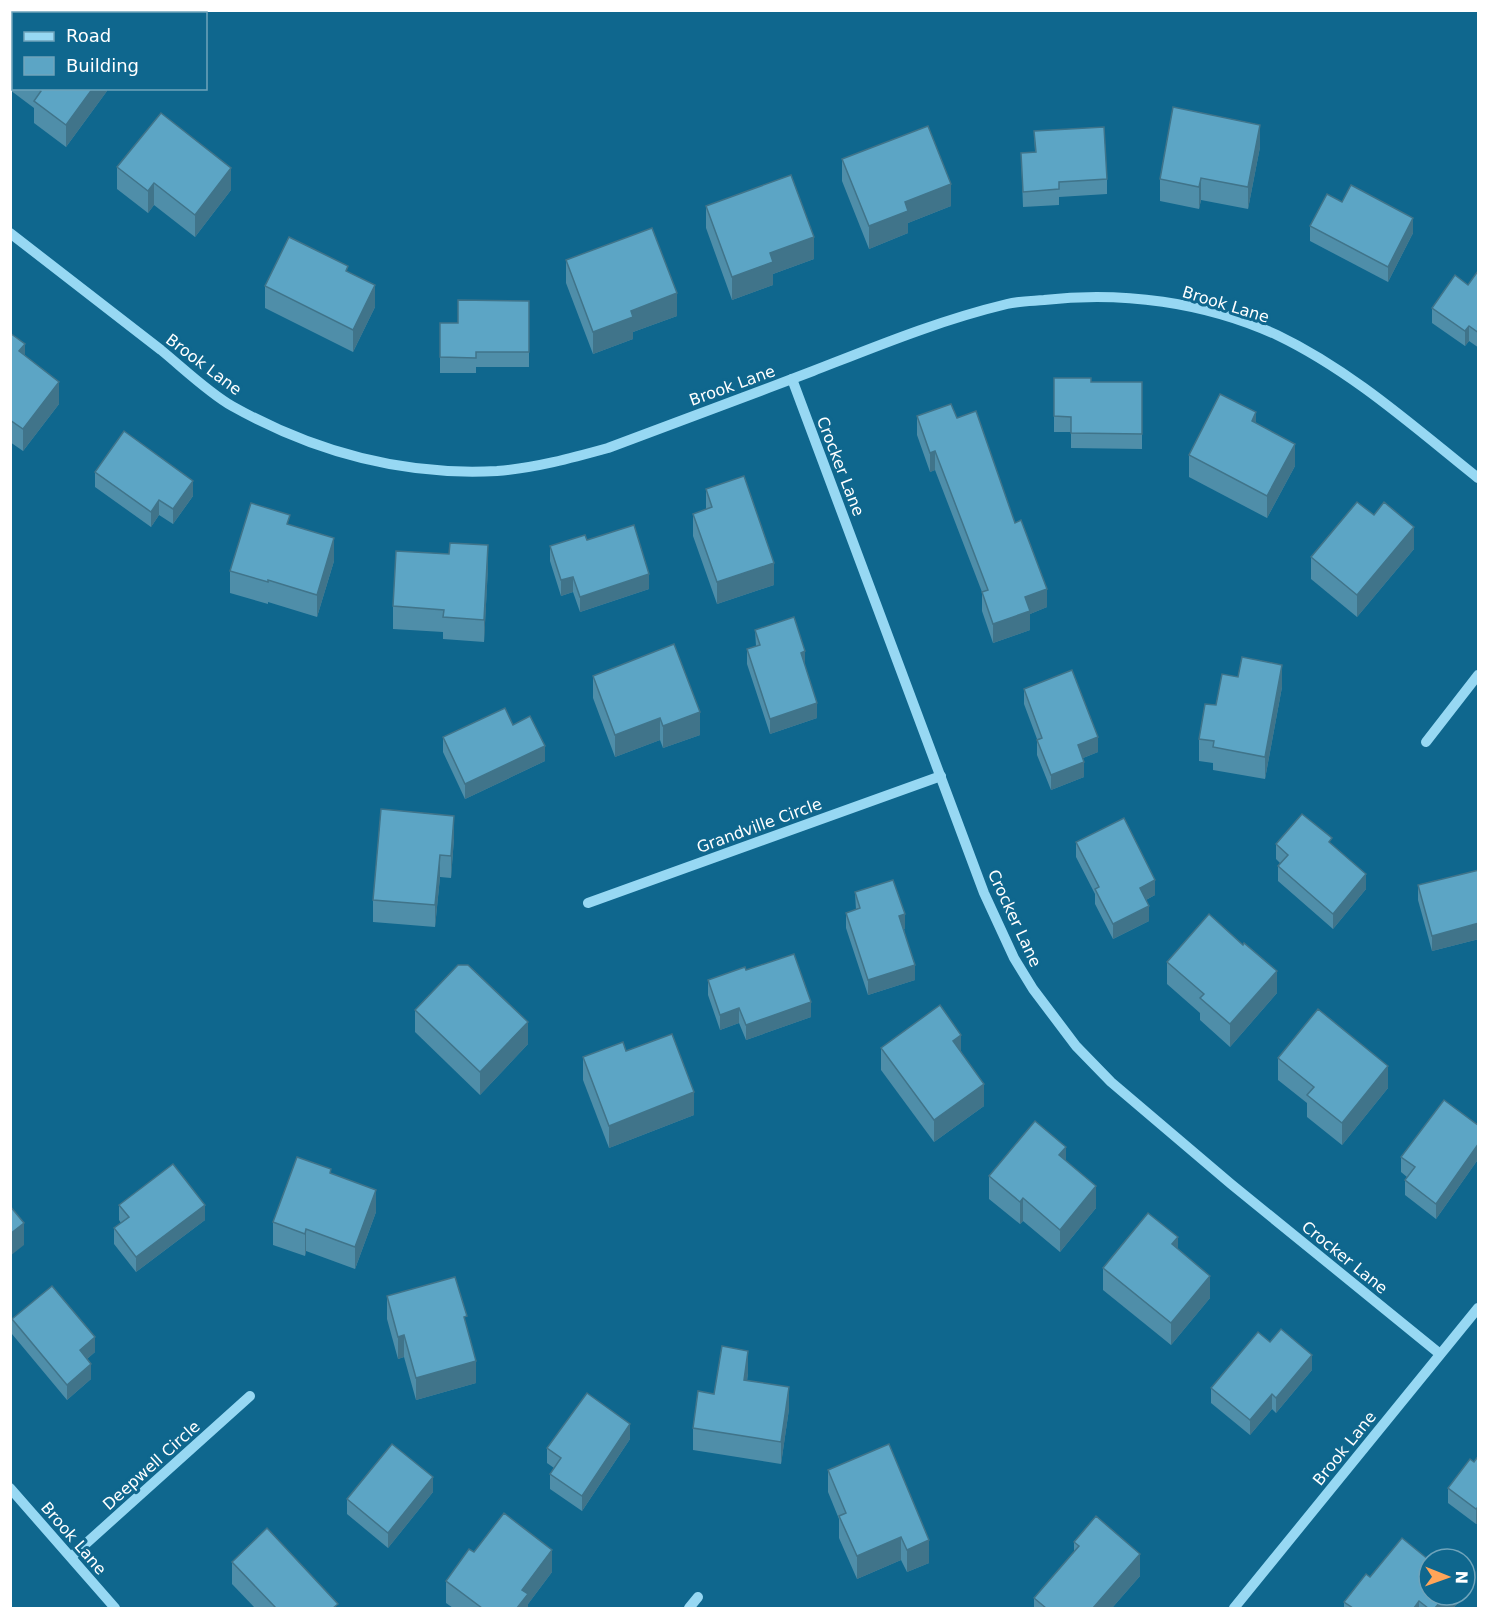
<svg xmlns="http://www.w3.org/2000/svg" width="1489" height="1619" font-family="'DejaVu Sans',sans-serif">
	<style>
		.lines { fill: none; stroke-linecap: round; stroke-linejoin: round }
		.minor { stroke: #97d8f3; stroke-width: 10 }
		.wall { fill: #4f8ea9 }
		.shaded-wall { fill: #40748a }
		.building { fill: #5ca5c5; stroke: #40748a; stroke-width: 1.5 }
		.labels { text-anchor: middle; stroke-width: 6; stroke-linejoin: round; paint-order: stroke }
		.street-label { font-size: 16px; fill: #fff; stroke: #0f678e }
	</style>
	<rect width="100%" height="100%" fill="#0f678e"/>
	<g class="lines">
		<g class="minor">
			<path d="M10,233C61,272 111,311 161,350C183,368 209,393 232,406C314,452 403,476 497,471C535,468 572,458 608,448C677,422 745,397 813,371C877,346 940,320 1007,304C1019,301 1032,301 1044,300C1122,291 1205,302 1277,335C1352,371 1414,427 1478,478"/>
			<path d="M792,379L984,893L1014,958L1033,989L1076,1046L1111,1082L1231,1184L1440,1354"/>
			<path d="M1426,742L1478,675"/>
			<path d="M588,903L941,776"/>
			<path d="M10,1488L115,1608"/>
			<path d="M71,1557L250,1396"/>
			<path d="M689,1608L698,1597"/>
			<path d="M1234,1608L1478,1308"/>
		</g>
	</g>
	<g class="wall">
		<path d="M14,54V88H107V91L66,147L34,123V108L10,90V58Z"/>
		<path d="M1034,131L1107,179V194L1059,197V205L1023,207L1021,153L1035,152Z"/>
		<path d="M1260,147L1248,209L1201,200L1199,209L1160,201V179Z"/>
		<path d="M842,159L951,206L908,223V233L869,249L842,181Z"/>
		<path d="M117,167L231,190L195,237L154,205L148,213L117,189Z"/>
		<path d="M1342,202L1413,233L1388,282L1310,241V226Z"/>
		<path d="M706,206L814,259L773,274V285L732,300L706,228Z"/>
		<path d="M566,260L677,316L633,332V339L593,354L566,283Z"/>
		<path d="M1479,271V348L1469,341L1465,346L1432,323V308L1468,285Z"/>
		<path d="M265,286L375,307L353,352L265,308Z"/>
		<path d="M529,301V367H476V373H440V323H458Z"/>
		<path d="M10,333L25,355L59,404L23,451L10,442Z"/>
		<path d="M1054,378L1091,382H1142V449L1071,448V432H1054Z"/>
		<path d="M917,416L957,418L1015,523L1047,607L1030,614V630L993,643L982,611V592L935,470L930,472L917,435Z"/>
		<path d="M1256,423L1295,466L1267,518L1189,477V455Z"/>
		<path d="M95,472L193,496L173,524L159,515L151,527L95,487Z"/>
		<path d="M706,489L774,585L717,604L693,536V514L706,509Z"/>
		<path d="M290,525L334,561L317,617L268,602V604L230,593V571Z"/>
		<path d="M587,540L649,589L580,612L573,592L561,596L550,561V546Z"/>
		<path d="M1414,549L1357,617L1311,579V557Z"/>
		<path d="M488,567L484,642L443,639V632L393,629V606Z"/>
		<path d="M755,630L805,666L817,718L770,734L747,664V649L756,646Z"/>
		<path d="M593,676L700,735L663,748L660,740L615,757L593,698Z"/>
		<path d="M1238,677L1282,687L1265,779L1213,770V763L1199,761V739L1216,705Z"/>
		<path d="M1024,689L1098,752L1083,758L1084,777L1051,790L1037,755V739L1024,704Z"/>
		<path d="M513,725L545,761L465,799L443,752V737Z"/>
		<path d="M454,838L451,878L440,877L435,927L373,922V900Z"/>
		<path d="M1076,842L1155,895L1146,900L1149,921L1113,939L1095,904V894L1076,857Z"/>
		<path d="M1276,844L1332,845L1366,889L1333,929L1278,881V866L1280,863L1276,859Z"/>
		<path d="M1479,870V939L1432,951L1418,900V885Z"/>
		<path d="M855,892L905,929H904L915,980L868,995L846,928V913L856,910Z"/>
		<path d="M1167,962L1277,993L1230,1047L1200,1020V1013L1167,984Z"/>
		<path d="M746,970L811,1017L746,1040L739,1023L720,1030L708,995V980Z"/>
		<path d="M415,1010L528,1044L480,1095L415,1032Z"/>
		<path d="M881,1048L961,1051L984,1106L934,1142L881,1070Z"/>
		<path d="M626,1051L694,1115L609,1148L583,1080V1057Z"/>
		<path d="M1278,1058L1388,1088L1342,1145L1307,1117V1103L1278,1080Z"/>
		<path d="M1479,1126V1158L1436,1219L1405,1195V1180L1407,1177L1401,1172V1157Z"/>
		<path d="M1066,1161L1096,1208L1060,1252L1023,1221L1020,1224L989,1199V1176Z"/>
		<path d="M331,1174L376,1212L355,1269L306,1251L305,1256L273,1245V1222Z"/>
		<path d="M119,1205L205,1220L136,1272L114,1244V1228L121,1223L119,1220Z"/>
		<path d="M1178,1249L1210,1298L1171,1345L1103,1290V1268Z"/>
		<path d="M387,1296L467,1327L476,1383L416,1400L404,1357L398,1359L387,1319Z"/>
		<path d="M12,1319L95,1352L87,1359L91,1379L67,1400L12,1334Z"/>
		<path d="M1270,1342L1312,1370L1276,1413L1272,1409L1250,1435L1211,1403V1388Z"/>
		<path d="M748,1373L747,1381L789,1409L781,1464L693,1450V1428L714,1394Z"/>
		<path d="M630,1439L582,1511L550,1489V1474L554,1468L547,1463V1448Z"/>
		<path d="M1479,1455V1521L1476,1524L1448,1503V1488L1474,1462Z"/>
		<path d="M828,1470L929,1563L907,1572L901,1560L857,1579L839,1538V1519L828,1492Z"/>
		<path d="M433,1492L388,1548L347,1514V1499Z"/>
		<path d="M1074,1542L1140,1576L1112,1608H1034V1598L1074,1552Z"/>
		<path d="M474,1552L552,1572L528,1604V1608H453L446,1603V1581Z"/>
		<path d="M232,1562L338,1608H255L232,1584Z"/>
		<path d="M1370,1577L1457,1595V1604L1453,1608H1344V1602Z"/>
	</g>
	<g class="shaded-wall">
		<path d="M93,88H107V91L66,147V125Z"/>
		<path d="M1260,125V147L1248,209V187Z"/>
		<path d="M231,168V190L195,237V215Z"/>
		<path d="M1201,178V200L1199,209V187Z"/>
		<path d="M154,183V205L148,213V191Z"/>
		<path d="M951,184V206L908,223V233L869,249V226L905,202Z"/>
		<path d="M1413,218V233L1388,282V267Z"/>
		<path d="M814,237V259L773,274V285L732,300V277L770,253Z"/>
		<path d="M375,285V307L353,352V330Z"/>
		<path d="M677,293V316L633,332V339L593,354V332L631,311Z"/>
		<path d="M1469,326V341L1465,346V331Z"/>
		<path d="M25,344V366L19,351Z"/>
		<path d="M59,382V404L23,451V429Z"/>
		<path d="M1256,412V435L1252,421Z"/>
		<path d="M1295,444V466L1267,518V496Z"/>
		<path d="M935,451V470L930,472V453Z"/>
		<path d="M193,481V496L173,524V509Z"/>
		<path d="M159,500V515L151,527V512Z"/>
		<path d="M1414,527V549L1357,617V595Z"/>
		<path d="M334,538V561L317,617V595Z"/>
		<path d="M488,545V567L484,642V620Z"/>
		<path d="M774,563V585L717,604V582Z"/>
		<path d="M649,574V589L580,612V597Z"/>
		<path d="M573,577V592L561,596V580Z"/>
		<path d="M1047,589V607L1030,614V630L993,643V624L1025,597Z"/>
		<path d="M805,651V666L801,653Z"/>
		<path d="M1282,665V687L1265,779V757Z"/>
		<path d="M817,703V718L770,734V719Z"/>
		<path d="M700,712V735L663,748V726Z"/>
		<path d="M660,718V740L615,757V735Z"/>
		<path d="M1098,737V752L1078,760V745Z"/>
		<path d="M545,746V761L465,799V784Z"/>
		<path d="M1084,762V777L1051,790V775Z"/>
		<path d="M454,816V838L451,878V856Z"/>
		<path d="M440,855V877L435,927V905Z"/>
		<path d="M1366,874V889L1333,929V914Z"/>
		<path d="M1155,880V895L1140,903V888Z"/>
		<path d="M1149,906V921L1113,939V924Z"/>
		<path d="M905,914V929L899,931V916Z"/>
		<path d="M1479,923V939L1432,951V936Z"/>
		<path d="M915,965V980L868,995V980Z"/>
		<path d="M1277,971V993L1230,1047V1024Z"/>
		<path d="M811,1002V1017L746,1040V1025Z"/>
		<path d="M739,1008V1023L720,1030V1015Z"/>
		<path d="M528,1022V1044L480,1095V1072Z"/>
		<path d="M961,1035V1057L953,1041Z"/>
		<path d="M1388,1066V1088L1342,1145V1123Z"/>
		<path d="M984,1084V1106L934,1142V1120Z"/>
		<path d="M694,1092V1115L609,1148V1126Z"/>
		<path d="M1479,1143V1158L1436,1219V1204Z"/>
		<path d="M1066,1147V1169L1059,1155Z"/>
		<path d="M1096,1186V1208L1060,1252V1230Z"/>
		<path d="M376,1190V1212L355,1269V1247Z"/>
		<path d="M1023,1198V1221L1020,1224V1202Z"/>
		<path d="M205,1205V1220L136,1272V1257Z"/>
		<path d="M24,1223V1245L10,1256V1234Z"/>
		<path d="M306,1229V1251L305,1256V1234Z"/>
		<path d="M1178,1237V1260L1172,1244Z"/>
		<path d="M1210,1276V1298L1171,1345V1323Z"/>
		<path d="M404,1335V1357L398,1359V1337Z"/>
		<path d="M95,1337V1352L80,1365V1350Z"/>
		<path d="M748,1351V1373L744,1402V1380Z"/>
		<path d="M1312,1355V1370L1276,1413V1398Z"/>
		<path d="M476,1361V1383L416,1400V1378Z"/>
		<path d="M91,1364V1379L67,1400V1385Z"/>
		<path d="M789,1387V1409L781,1464V1442Z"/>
		<path d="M1272,1394V1409L1250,1435V1420Z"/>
		<path d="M630,1424V1439L582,1511V1496Z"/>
		<path d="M433,1477V1492L388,1548V1533Z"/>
		<path d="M1479,1506V1521L1476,1524V1509Z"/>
		<path d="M901,1537V1560L857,1579V1556Z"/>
		<path d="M929,1540V1563L907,1572V1550Z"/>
		<path d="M552,1550V1572L528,1604V1608H517L522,1590Z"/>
		<path d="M1140,1554V1576L1112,1608H1093Z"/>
		<path d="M1446,1595H1457V1604L1453,1608H1435Z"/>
		<path d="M1419,1601V1608H1414Z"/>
	</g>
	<g class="building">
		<path d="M14,54V70L10,68V58Z"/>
		<path d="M38,88H93L66,125L34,101L41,91Z"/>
		<path d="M1173,107L1260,125L1248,187L1201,178L1199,187L1160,179Z"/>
		<path d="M161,113L231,168L195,215L154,183L148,191L117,167Z"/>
		<path d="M928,126L951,184L905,202L908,211L869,226L842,159Z"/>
		<path d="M1104,127L1107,179L1059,182V189L1023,192L1021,153L1036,152L1034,131Z"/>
		<path d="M791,175L814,237L770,253L773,262L732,277L706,206Z"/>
		<path d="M1351,185L1413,218L1388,267L1310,226L1327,194L1342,202Z"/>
		<path d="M652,228L677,293L631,311L633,317L593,332L566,260Z"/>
		<path d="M289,237L348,266L346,271L375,285L353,330L265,286Z"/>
		<path d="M1478,271H1479V333L1469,326L1465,331L1432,308L1455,275L1468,285Z"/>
		<path d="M458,300L529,301V352H476V358L440,357V323H458Z"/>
		<path d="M10,333L25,344L19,351L59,382L23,429L10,420Z"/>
		<path d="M1054,378H1091V382H1142V434L1071,433V417L1054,416Z"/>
		<path d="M1220,394L1256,412L1252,421L1295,444L1267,496L1189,455Z"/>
		<path d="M951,404L957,418L976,411L1015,523L1021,520L1047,589L1025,597L1030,611L993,624L982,592L988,590L935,451L930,453L917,416Z"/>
		<path d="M124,431L193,481L173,509L159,500L151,512L95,472Z"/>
		<path d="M744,476L774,563L717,582L693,514L712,507L706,489Z"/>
		<path d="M1357,502L1374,515L1384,502L1414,527L1357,595L1311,557Z"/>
		<path d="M251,503L290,515L287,524L334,538L317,595L268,580V582L230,571Z"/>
		<path d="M634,525L649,574L580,597L573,577L561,580L550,546L585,535L587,540Z"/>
		<path d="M450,543L488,545L484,620L443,617L444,610L393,606L396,551L449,554Z"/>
		<path d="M794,617L805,651L801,653L817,703L770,719L747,649L760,645L755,630Z"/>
		<path d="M674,644L700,712L663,726L660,718L615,735L593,676Z"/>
		<path d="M1242,657L1282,665L1265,757L1213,747L1214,741L1199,739L1205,704L1216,705L1222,674L1238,677Z"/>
		<path d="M1072,670L1098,737L1078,745L1084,762L1051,775L1037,740L1042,738L1024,689Z"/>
		<path d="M505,708L513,725L530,716L545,746L465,784L443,737Z"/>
		<path d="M381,809L454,816L451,856L440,855L435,905L373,900Z"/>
		<path d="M1302,814L1332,838L1329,842L1366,874L1333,914L1278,866L1288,855L1276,844Z"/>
		<path d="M1124,818L1155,880L1140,888L1149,906L1113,924L1095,889L1099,887L1076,842Z"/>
		<path d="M1479,870V923L1432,936L1418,885Z"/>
		<path d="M893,880L905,914L899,916L915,965L868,980L846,913L860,908L855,892Z"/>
		<path d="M1209,914L1243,945L1244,943L1277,971L1230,1024L1200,998L1204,994L1167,962Z"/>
		<path d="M794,954L811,1002L746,1025L739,1008L720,1015L708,980L745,967L746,970Z"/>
		<path d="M458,965H468L528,1022L480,1072L415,1010Z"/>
		<path d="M940,1005L961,1035L953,1041L984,1084L934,1120L881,1048Z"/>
		<path d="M1318,1009L1388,1066L1342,1123L1307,1095L1314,1087L1278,1058Z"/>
		<path d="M672,1034L694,1092L609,1126L583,1057L623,1042L626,1051Z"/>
		<path d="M1444,1100L1479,1126V1143L1436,1204L1405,1180L1415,1167L1401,1157Z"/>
		<path d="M1035,1121L1066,1147L1059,1155L1096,1186L1060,1230L1023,1198L1020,1202L989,1176Z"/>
		<path d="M297,1157L331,1169L330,1173L376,1190L355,1247L306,1229L305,1234L273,1222Z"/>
		<path d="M173,1164L205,1205L136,1257L114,1228L129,1217L119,1205Z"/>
		<path d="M10,1206L24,1223L10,1234Z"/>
		<path d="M1148,1213L1178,1237L1172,1244L1210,1276L1171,1323L1103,1268Z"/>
		<path d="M455,1277L467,1316L464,1317L476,1361L416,1378L404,1335L398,1337L387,1296Z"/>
		<path d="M52,1286L95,1337L80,1350L91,1364L67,1385L12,1319Z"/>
		<path d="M1281,1329L1312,1355L1276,1398L1272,1394L1250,1420L1211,1388L1258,1332L1270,1342Z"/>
		<path d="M722,1346L748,1351L744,1380L789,1387L781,1442L693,1428L698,1391L714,1394Z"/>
		<path d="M587,1393L630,1424L582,1496L550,1474L561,1458L547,1448Z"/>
		<path d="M392,1444L433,1477L388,1533L347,1499Z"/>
		<path d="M889,1444L929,1540L907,1550L901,1537L857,1556L839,1516L846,1513L828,1470Z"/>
		<path d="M1479,1455V1506L1476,1509L1448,1488L1470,1459L1474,1462Z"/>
		<path d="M504,1513L552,1550L522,1590L528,1594L517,1608H482L446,1581L469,1549L474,1552Z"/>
		<path d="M1096,1516L1140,1554L1093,1608H1046L1034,1598L1079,1546L1074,1542Z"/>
		<path d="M267,1528L338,1604L333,1608H276L232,1562Z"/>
		<path d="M1402,1538L1429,1560V1595H1446L1435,1608H1428L1419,1601L1414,1608H1353L1344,1602L1366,1574L1370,1577Z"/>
	</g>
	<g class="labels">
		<g class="street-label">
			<text transform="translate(1226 304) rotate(17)" y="6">Brook Lane</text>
			<text transform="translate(204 364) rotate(37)" y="6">Brook Lane</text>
			<text transform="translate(732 385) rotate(-20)" y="6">Brook Lane</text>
			<text transform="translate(841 466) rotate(69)" y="6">Crocker Lane</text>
			<text transform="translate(759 825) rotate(-20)" y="6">Grandville Circle</text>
			<text transform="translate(1015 918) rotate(65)" y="6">Crocker Lane</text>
			<text transform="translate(1345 1257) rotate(39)" y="6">Crocker Lane</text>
			<text transform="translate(1344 1448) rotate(-51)" y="6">Brook Lane</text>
			<text transform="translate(151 1465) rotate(-42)" y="6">Deepwell Circle</text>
			<text transform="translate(74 1538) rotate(49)" y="6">Brook Lane</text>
		</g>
	</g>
	<rect width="1489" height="1619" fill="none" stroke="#ffffff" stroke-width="24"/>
	<rect x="12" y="12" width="195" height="78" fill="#0f678e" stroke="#6fa4bb" stroke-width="1.5"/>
	<rect x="24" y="32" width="30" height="9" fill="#97d8f3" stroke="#6fa4bb" stroke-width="1.5"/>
	<text x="66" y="42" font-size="18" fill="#ffffff">Road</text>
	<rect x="24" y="57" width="30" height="18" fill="#5ca5c5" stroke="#6fa4bb" stroke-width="1.5"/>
	<text x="66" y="72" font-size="18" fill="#ffffff">Building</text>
	<g transform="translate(1447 1577) rotate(91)"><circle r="28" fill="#0f678e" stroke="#6fa4bb" stroke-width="1.5"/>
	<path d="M0-4.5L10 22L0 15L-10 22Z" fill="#ffa559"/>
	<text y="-9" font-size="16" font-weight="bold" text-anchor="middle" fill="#ffffff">N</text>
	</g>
</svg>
